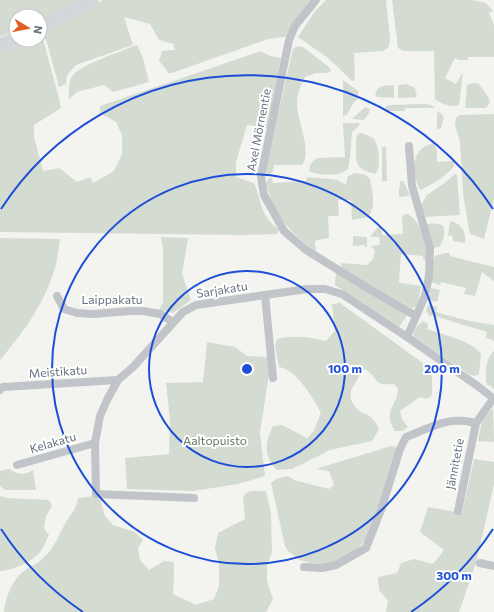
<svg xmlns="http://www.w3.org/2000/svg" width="494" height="612" font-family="Commissioner,sans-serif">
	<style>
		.green { fill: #d4dbd1 }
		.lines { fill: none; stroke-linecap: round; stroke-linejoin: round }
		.minor { stroke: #c1c4c8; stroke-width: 8 }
		.trunk { stroke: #d3d7db; stroke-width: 13 }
		.ring { fill: none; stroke: #1d4ed8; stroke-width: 2 }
		.labels { text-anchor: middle; stroke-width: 4; stroke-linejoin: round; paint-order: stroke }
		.street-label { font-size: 12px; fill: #637180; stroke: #fff }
		.park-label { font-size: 12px; fill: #657762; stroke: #fff }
		.centre { fill: #1d4ed8; stroke: #fff; stroke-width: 2 }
		.ring-label { font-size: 12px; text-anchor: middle; font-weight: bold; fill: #1d4ed8; stroke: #fff; stroke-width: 4; stroke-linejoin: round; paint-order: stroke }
	</style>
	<rect width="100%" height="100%" fill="#f3f4f0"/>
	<g class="green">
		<path d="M0,0H78L40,19V16H16V30L0,37Z"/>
		<path d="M103,0H313L290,34L285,37L268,39L172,73H168L166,69L159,61L162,51L175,50L173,44L159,40L150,24L124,17L133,45L76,65L67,75L66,84L59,87L46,39H43L60,102L61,108L34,125V137L43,171L59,168L77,182L90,177L93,183L114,171L122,154V135L116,122L100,113V106L261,51L270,56L281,58L267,128L247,125L236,162V177L254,183C263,204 259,214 279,230L277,234L242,235L0,232V51L24,40H40V32Z"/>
		<path d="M326,0H386L390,39L389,47L383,51L354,53L355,76L354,81H352L328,58L298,37L315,11Z"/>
		<path d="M392,0H472L486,3L493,11L489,13L494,25V57H468V60H459L455,58L445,78L456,84L463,72L459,105C451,108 442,104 435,99L434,51H403L398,48Z"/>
		<path d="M137,45L143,58L149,82L113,92L104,85L77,92L69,99C69,91 68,81 73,75C81,65 124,50 137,45Z"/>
		<path d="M297,46L303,47L329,67L331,71L328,73H316L305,77C300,85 297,95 297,104C297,122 313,152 302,165H274L273,172L269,174L266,173L265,169L293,49Z"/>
		<path d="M343,80L358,91V99L354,102L347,115L343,116Z"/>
		<path d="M474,83L479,84L488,97L490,102L486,108H467L465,107L467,86L469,84Z"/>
		<path d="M407,84L415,88L417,97L398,98V85Z"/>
		<path d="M394,85V98L377,97L375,94L378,88L383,86Z"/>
		<path d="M425,104L431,105L435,108H405V111H386L385,107L388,105Z"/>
		<path d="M365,107L370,109L369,113L364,120L352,119Z"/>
		<path d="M437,112L441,113L444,118L441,128L437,130Z"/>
		<path d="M494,114V199L484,239L470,234L468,225L463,192L460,142L455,125L456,118L460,115Z"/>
		<path d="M343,123H360L358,127L352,132L350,157L348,169C346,170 344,172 342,173C335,176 315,175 309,171L310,166L313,161L318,158L345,157Z"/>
		<path d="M361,133C365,134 370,136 373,138C379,144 382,169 375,174C370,172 363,171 360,167C354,162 356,141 357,134Z"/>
		<path d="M434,143L437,150V162L454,161V166C445,177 433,184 420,190C411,172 410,148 434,143Z"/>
		<path d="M382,147H386L387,181H382Z"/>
		<path d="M355,173L366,175L370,179C372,191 377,207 368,217L352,220L351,200H338L339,216H328L329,238L322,239L315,241L316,253C289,229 275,219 266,183L269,178H272L273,183L306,181L307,177L330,179L337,180L346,185L348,176Z"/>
		<path d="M455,174L457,175L460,215L425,217L422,214L421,205L427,195L446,182Z"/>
		<path d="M400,181H403L409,193V196L399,197V188L400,187Z"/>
		<path d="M406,214C418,216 426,240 427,251C428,254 427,258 426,261L423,259V256L401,254L399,282L401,283L421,286L419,299L416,307L411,308L342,269L341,263L367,265L373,259L375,251L371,246L380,245L379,237H370L377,228L381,225L382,235L403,234L402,216Z"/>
		<path d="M450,221C461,223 467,232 465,243L453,241L452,235L448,236Z"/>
		<path d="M431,223L443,225C445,232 444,242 439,247L433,248L426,225Z"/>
		<path d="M353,236L367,237V247H365L364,245L353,246Z"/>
		<path d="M161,237L188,238L182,274L191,300L173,313L159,310L163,302V249Z"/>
		<path d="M0,238L60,239C59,247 58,256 56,264C47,300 24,332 0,360Z"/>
		<path d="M445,253H450V256L494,267V281L482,272L475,296L464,294L466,288L441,282L440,285L431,282L433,262L435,256Z"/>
		<path d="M336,273L408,314L399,327L335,285Z"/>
		<path d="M431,288L440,290L437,302L429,300Z"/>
		<path d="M340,303L431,369L432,372V395L427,399L420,397L400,411L402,419L408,427L403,431H395C382,410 397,408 398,389L394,384C372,386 380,379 365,369C359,374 358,379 354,385C347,395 351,405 361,412C364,414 367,414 369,416C374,419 376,424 379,429L372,441L330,450L292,469L277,470C263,456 265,442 273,426L282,425L307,438L314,431L321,413C313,398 297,370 279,367L275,347L277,339C294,335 309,337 326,341L335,331L332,304Z"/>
		<path d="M428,305L437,307L436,312L469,321L494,325V341L486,338L487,332L431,315L430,317L426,311Z"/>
		<path d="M423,321L428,324L427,329C444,335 471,340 481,354L479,374L475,376L470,375L414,337C413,330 417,325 423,321Z"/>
		<path d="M207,342L235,347L247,356L267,357L269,374L260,433L265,476L238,484L193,491L127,489L125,458L169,454L170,420L166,383L203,382Z"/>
		<path d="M494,351V389L489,385H487C485,375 485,358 494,351Z"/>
		<path d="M493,408L494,442L478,441L482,420Z"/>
		<path d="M391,446L396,447V450L375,517L366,539L355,552L328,565L310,563L300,560L288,551L285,546L271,483L276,479L288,476L294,480L329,489L334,485L329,471L316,469Z"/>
		<path d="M474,459L494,462V484L476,563L459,612H386L388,601L379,590L378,577L397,573L401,563L414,559L433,564L438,558L444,550L420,532L428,507L462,513Z"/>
		<path d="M9,469C17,474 24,476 33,470L36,490H5L0,486V471Z"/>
		<path d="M250,491H266L271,514L272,552L267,566V581L273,599L266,612H4C5,599 12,580 23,572C29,567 36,565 41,560C55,548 57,538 65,524C71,512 75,513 78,498L95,496L100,499L105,516L113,525L135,532L143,540L138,548L140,560L149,570L164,561L174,562V574L173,594L196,605L214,599L219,586V563L215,548L218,533L245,519L243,496Z"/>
		<path d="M0,496L8,498L49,500L52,506L46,516L44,528L49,535C46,540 44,547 40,552C33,561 12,571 0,571Z"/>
	</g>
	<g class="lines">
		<g class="minor">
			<path d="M316,0L295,26L289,40L261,176L264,195L284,231L306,250L366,287L416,316"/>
			<path d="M265,295L273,378"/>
			<path d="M57,296L64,309L77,313L93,314L130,311H143L160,314L173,322"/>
			<path d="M407,337L425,296L429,276L430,248L412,186L409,146"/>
			<path d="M0,390L3,387L118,380"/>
			<path d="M17,465L95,443"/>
			<path d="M194,498L96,494L95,443L100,416L107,400L118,380L133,367L183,312L196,305L307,289H325L342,294L407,337L479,387L494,399"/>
			<path d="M458,511L476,423"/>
			<path d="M480,563L494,566"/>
			<path d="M304,567L322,568L336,565L366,548L381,510L400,449L406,437C432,427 448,416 476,423L493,399"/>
		</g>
		<g class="trunk">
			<path d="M40,26L92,0"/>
			<path d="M0,45L16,38"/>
		</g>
	</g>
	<g class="ring">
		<circle cx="247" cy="369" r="98"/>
		<circle cx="247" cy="369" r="195"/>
		<path d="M493 529A293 293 0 0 1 411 612M83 612A293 293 0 0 1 1 529M1 209A293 293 0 0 1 493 209"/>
	</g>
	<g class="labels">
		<g class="street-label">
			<text transform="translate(259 130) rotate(-79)" y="4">Axel Mörnentie</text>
			<text transform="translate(222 290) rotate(-9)" y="4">Sarjakatu</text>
			<text x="112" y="304">Laippakatu</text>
			<text transform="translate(58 372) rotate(-4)" y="4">Meistikatu</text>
			<text transform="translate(53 443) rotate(-16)" y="4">Kelakatu</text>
			<text transform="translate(455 464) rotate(-79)" y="4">Jännitetie</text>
		</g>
		<g class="park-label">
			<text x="215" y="445">Aaltopuisto</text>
		</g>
	</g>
	<circle cx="247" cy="369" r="6" class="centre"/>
	<g class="ring-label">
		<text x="345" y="373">100 m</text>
		<text x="442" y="373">200 m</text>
		<text x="454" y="580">300 m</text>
	</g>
	<g transform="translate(28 28) rotate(100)"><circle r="19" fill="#ffffff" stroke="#c1c6cc"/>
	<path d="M0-3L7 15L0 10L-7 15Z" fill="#de5f26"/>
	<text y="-6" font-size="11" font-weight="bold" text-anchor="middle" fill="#637180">N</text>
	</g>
</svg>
